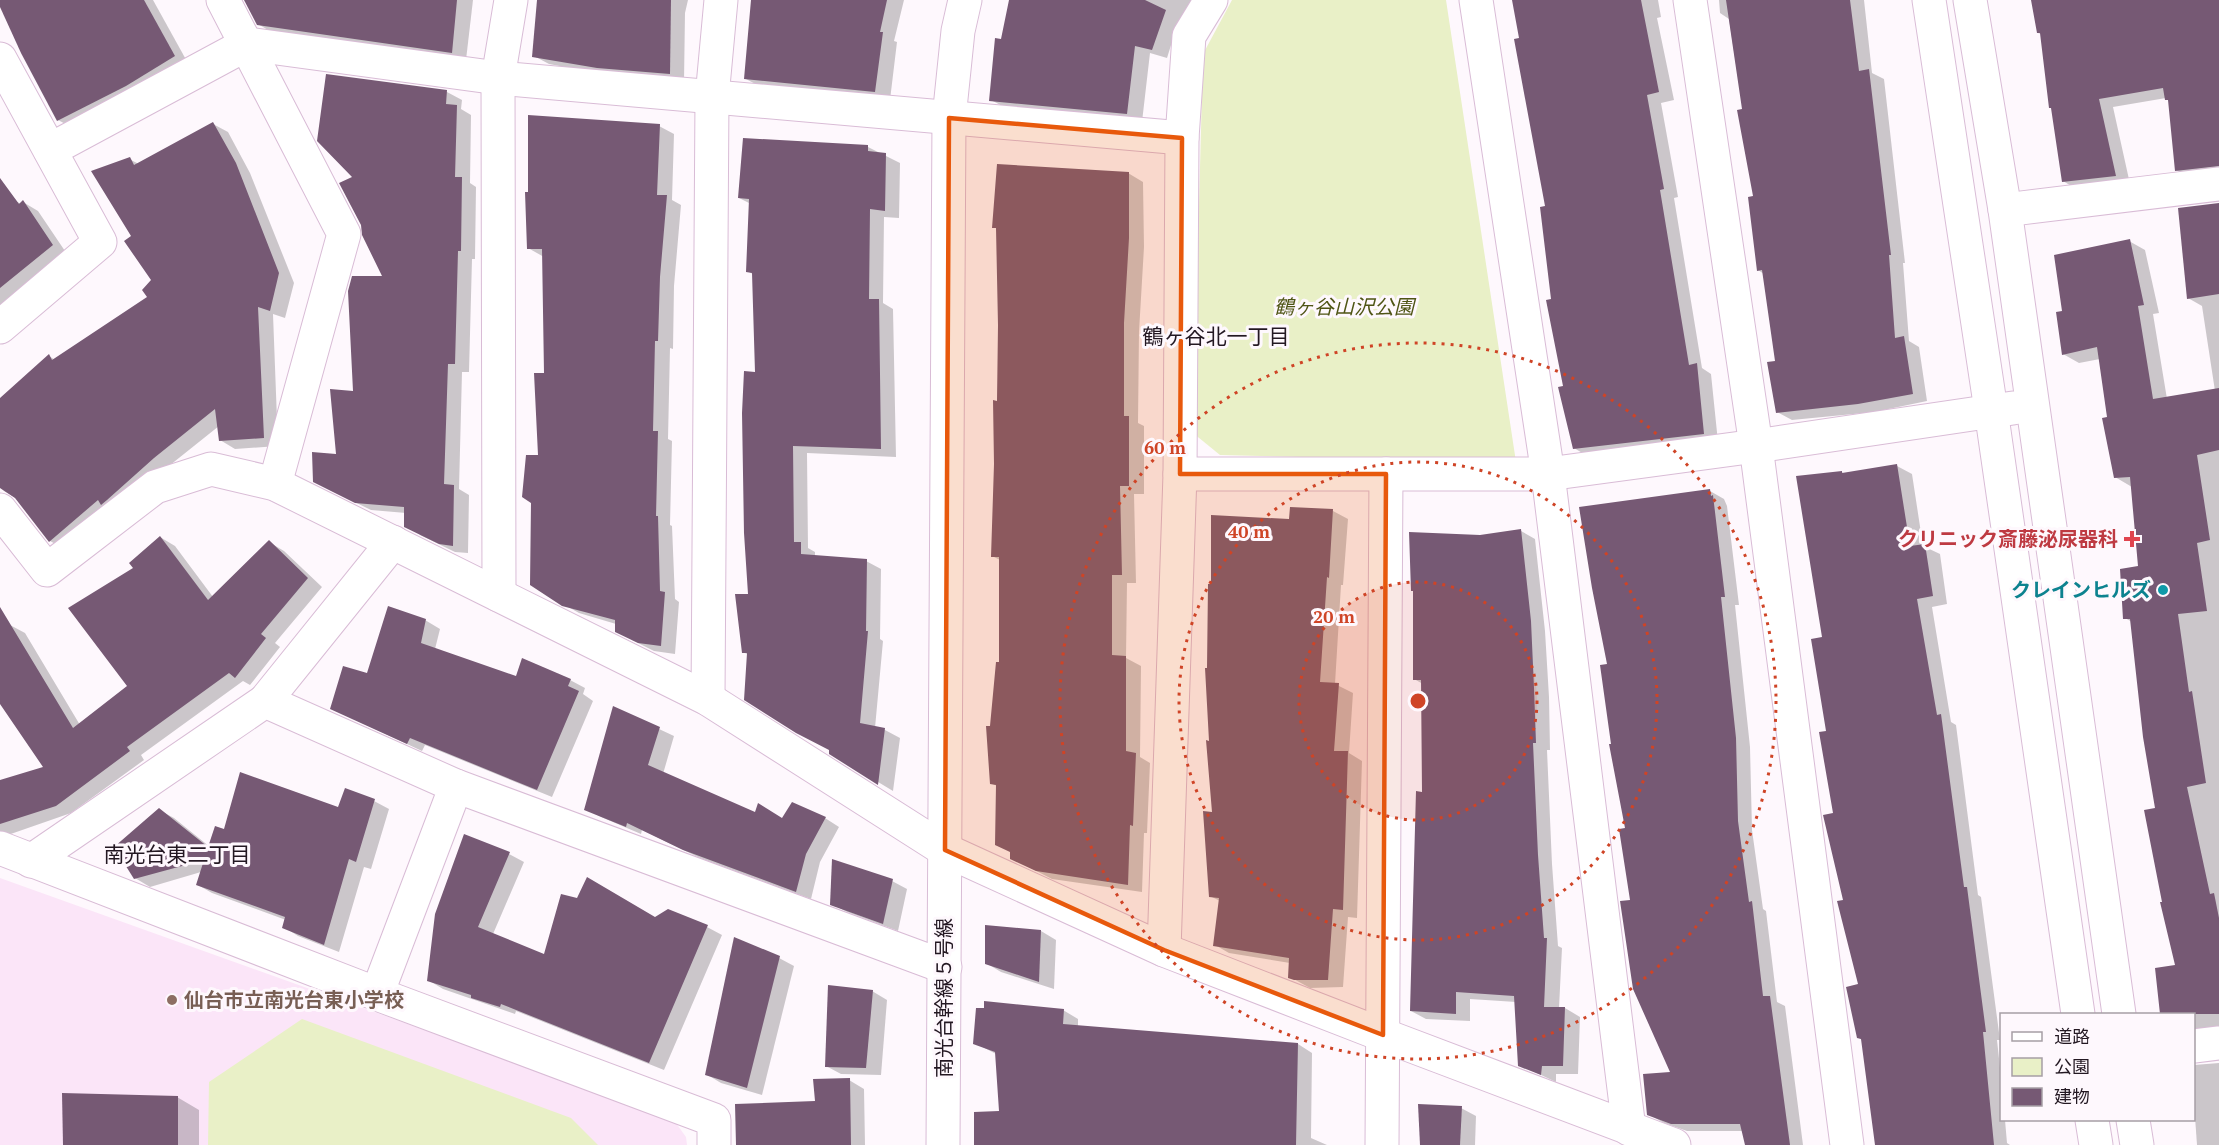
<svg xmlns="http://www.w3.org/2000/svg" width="2219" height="1145" font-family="'PT Serif','Noto Sans JP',serif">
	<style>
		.built { fill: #fbe5f8 }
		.green { fill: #e9f0c7 }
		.shadow { fill: #0003 }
		.building { fill: #765974 }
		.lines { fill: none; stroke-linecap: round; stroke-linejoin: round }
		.street-casing { stroke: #d9bcd6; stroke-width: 35 }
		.secondary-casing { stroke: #d9bcd6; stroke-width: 35 }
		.street { stroke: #fff; stroke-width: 33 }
		.secondary { stroke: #fff; stroke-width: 33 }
		.marked { fill: #e8590c; fill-opacity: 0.2; stroke: #e8590c; stroke-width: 4.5; stroke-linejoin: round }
		.ring { fill: none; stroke: #cf4426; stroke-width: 3; stroke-dasharray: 3 6 }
		.health-dot { fill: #e0444e; stroke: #fef8fd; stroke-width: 2 }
		.culture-dot { fill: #0f9aa8; stroke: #fef8fd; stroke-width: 2 }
		.education-dot { fill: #8d6e63; stroke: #fef8fd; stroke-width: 2 }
		.labels { text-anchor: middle; stroke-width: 6; stroke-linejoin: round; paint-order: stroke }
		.park-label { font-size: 20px; font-style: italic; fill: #4f5515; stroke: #fef8fd }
		.health-label { font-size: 20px; font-weight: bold; fill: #be3a42; stroke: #fef8fd; text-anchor: end }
		.culture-label { font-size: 20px; font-weight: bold; fill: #0d838f; stroke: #fef8fd; text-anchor: end }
		.street-label { font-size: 20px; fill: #231822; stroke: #fef8fd }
		.education-label { font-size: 20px; font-weight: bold; fill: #785e54; stroke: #fef8fd; text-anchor: start }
		.neighbourhood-label { font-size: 21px; fill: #231822; stroke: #fef8fd }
		.centre { fill: #cf4426; stroke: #fef8fd; stroke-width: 3 }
		.ring-label { font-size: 18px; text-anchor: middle; font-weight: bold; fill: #cf4426; stroke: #fef8fd; stroke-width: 6; stroke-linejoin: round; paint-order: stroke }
	</style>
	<rect width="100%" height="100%" fill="#fef8fd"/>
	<path class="built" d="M0,878L673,1119L686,1137L687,1145H0Z"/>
	<g class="green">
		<path d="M1232,0H1446L1516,462L1220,455L1193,433L1203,54Z"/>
		<path d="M302,1019L571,1118L598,1145H208L209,1082Z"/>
	</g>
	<g class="shadow">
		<path d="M153,0L189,65L73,128L58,120L0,4L1,0Z"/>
		<path d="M253,0H473L466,60L273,33L258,24Z"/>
		<path d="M538,0H688L685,13L684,82L613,76L549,64L534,56Z"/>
		<path d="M755,0H904L894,41L897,42L890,100L761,87L746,79Z"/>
		<path d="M1010,0H1198L1177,26L1167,58L1150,53L1142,122L1006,108L991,100Z"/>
		<path d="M1514,0H1658L1661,17L1657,18L1674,100L1661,103L1678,197L1674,198L1702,368L1711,374L1718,442L1589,457L1574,448L1553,300L1547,208Z"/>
		<path d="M1719,0H1864L1872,73L1884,79L1905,263H1903L1909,341L1919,347L1927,401L1874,412L1792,420L1777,412V363L1764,274L1758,270L1755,198L1743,110L1729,19L1720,13Z"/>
		<path d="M2033,0H2219V175L2191,178L2176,170L2169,101L2166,98L2113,107L2130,184L2078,190L2063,181L2041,34L2038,33Z"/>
		<path d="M327,75L447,92L462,100L461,109L471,115L470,183L476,187L475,259H472L469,372H462L459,489L469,495L468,553L455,552L420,535L406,513L371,510L330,490L384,278Z"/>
		<path d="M213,124L228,132L250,173L294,283L285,318L273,314L278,446L235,449L220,440L219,426L65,549L50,541L16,498L4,491L0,486V400L49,356L55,360L150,297L153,280L133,237L129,159L139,164Z"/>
		<path d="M659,126L674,134L672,200L681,205L674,286L673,349L670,348L668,439L672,441L670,525L672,526L675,599L679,602L675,654L654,651L632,640L616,624L579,613L563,604L540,456L545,375L544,257L528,248Z"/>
		<path d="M868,147L900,163L899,218L884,217L883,303L893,309L896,457L807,453L808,548L815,552V557L866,561L881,569L880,639L883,641L875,728L885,730L900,738L893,791L830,753V750L749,655L743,652L750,596L756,374L754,275L748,271L751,204L739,198Z"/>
		<path d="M1128,173L1143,182L1144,247L1139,332L1138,423L1144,426V494H1134L1136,583H1127L1126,658L1141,666L1140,757L1150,763L1147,833H1144L1142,892L1052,879L1011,858L997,786L991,783L992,728L1001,663L1000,560L992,556L1000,325L997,229L994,227Z"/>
		<path d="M14,200L21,204L23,202L38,211L67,254L0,320V205Z"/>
		<path d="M2219,204V1035L2194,1033V1014H2161L2157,969L2177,967L2164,903L2157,809L2132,622L2125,618L2139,567L2132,487L2115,477L2100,359L2079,363L2063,354L2064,312L2129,241L2145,250L2159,313L2153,314L2167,399L2215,391L2202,306L2188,298Z"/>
		<path d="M1897,466L1912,474L1923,546L1940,554L1947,604L1932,607L1951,722L1956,725L1978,895L1981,897L2000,1040H1997L2002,1086V1120H2005L2007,1143L2010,1145H1878L1862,1040L1858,1037L1860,985L1844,901L1835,814L1827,732L1824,638L1842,472L1844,474Z"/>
		<path d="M1710,491L1724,499L1727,506L1739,605H1735L1750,747L1752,830L1763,909L1766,911L1777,1002L1785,1006L1803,1145H1747L1744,1131H1687L1664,1123L1648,1114L1672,1073L1631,902L1627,829L1609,665Z"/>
		<path d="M1333,511L1348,519L1343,585H1341L1335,684L1353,693L1349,753L1362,761L1357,918L1348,917L1343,987L1310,988L1290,977V963L1229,953L1215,945L1220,901L1210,896L1214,814L1211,742L1291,521Z"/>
		<path d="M1521,531L1535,539L1545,631L1549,697L1550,750H1547L1552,864L1558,946L1562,948L1559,1008H1565L1580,1017L1578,1074H1556V1082L1520,1065L1516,1002L1470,999V1021L1426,1019L1411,1011L1424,793L1423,684L1414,679L1480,536Z"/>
		<path d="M160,537L175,546L213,597L269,542L284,551L322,587L275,643L280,647L250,685L243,681L141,755L144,760L71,813L5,836L0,834V782L45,768L0,701V613L10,625L25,633L80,725L129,686L135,568Z"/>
		<path d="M425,620L440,629L435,649L517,678L570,680L585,688L583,694L593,701L552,797L425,745L422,751L332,709Z"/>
		<path d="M614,708L674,736L663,774L756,814L783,819L825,818L839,827L820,862L811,899L700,858L642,830L641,834L601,817L586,809Z"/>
		<path d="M374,801L389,809L371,869L364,867L339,952L298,936L284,927L286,920L212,893L198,885L201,872L150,887L135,878L159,810L174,818L210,847L225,831Z"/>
		<path d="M464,836L509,854L524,862L493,934L545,956L655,918L707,927L722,935L664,1070L516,1011L515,1014L443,989L428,980Z"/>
		<path d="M892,881L907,889L898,931L847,912L832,904Z"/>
		<path d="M1041,931L1056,940L1054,989L1001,972L986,963Z"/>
		<path d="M779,958L794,966L762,1095L721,1083L706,1074Z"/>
		<path d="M872,991L887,1000L881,1075L841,1074L826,1066Z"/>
		<path d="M1063,1010L1078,1019V1026L1298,1044L1312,1053L1311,1138L1327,1145H976L1001,1112L996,1054L975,1043Z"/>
		<path d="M2219,1063V1145H2197L2194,1103V1065Z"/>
		<path d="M849,1080L864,1089L865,1145H738L816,1102Z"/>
		<path d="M177,1097L199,1110V1145H64Z"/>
		<path d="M1461,1108L1476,1116L1475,1145H1422Z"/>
	</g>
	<g class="building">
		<path d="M0,0H144L175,56L126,86L57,121L21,53L0,7Z"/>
		<path d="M244,0H457L452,53L257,25Z"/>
		<path d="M537,0H671L670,74L597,68L532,57Z"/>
		<path d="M751,0H887L880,32H883L875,92L744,79Z"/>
		<path d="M1009,0H1145L1166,10L1152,50L1135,46L1127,114L989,101L995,38L1001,39Z"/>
		<path d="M1512,0H1641L1659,92L1647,95L1664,189L1660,190L1689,365L1697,363L1704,434L1573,449L1558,387L1563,386L1546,300L1551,299L1540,207L1545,206L1514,39L1519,38Z"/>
		<path d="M1726,0H1850L1859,71L1869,69L1891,255H1889L1895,338L1904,336L1913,394L1858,404L1776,413L1767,362L1775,361L1762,270L1757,271L1748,197L1753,196L1737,110L1742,109Z"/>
		<path d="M2031,0H2219V166L2175,171L2168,100H2165L2163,88L2099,99L2116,176L2062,182L2051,108H2049L2040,33H2037Z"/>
		<path d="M326,74L447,90L446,104L457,105L455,177H462L461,251H458L455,364H448L444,484L454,485L453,546L439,544L404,527V507L355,503L313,482L312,452L336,454L330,389L353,391L348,291L352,276H382L362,235L361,225L339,183L352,177L317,141Z"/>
		<path d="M528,115L660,124L657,195H667L660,277L658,341H655L653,431H658L656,516H658L660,591L665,592L661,646L638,643L615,632V620L562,606L530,585L531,503L522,497L526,455H538L534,373H544L542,249H527L525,192H528Z"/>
		<path d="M213,122L236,163L279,273L270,311L258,307L264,438L219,441L215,409L154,458L107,500L101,505L98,500L49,542L15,498L0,488V398L49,354L52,360L147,297L142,290L151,280L124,241L131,236L91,171L130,157L134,165Z"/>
		<path d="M743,138L868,145V151L886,153L885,211L870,209L869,299H879L881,449L793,446L794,542H801V554L867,559L866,631H868L860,723L885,728L878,785L829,754V750L796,733L744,700L747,653H742L735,594H748L744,533L742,413L744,371L755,372L752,273L746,272L749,199L738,198Z"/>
		<path d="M997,164L1129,172V238L1124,323V416H1129V486H1120L1122,575H1112V655L1126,656V751L1136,753L1133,826L1130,825L1128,885L1036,871L1010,859V852L995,845L996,785L990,784L986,726H990L996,662H999V557H991L994,464L993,400L997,401L998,325L996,228H992Z"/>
		<path d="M0,178L19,204L23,200L53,245L0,288Z"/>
		<path d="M2219,203V294L2187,299L2178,208Z"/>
		<path d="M2130,239L2144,305L2138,306L2153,399L2219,388V450L2197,455L2210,540L2197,543L2207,611L2178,614L2189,692L2192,691L2206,783L2187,787L2210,894L2214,893L2219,918V1014H2160L2155,968L2175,965L2160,902H2162L2144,810L2155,808L2143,737L2130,619H2123L2120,569L2138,566L2130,477L2114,478L2102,418L2107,417L2097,347L2062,355L2056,312L2062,311L2054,255Z"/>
		<path d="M1897,464L1910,546L1925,544L1933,596L1917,599L1937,715L1941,714L1964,887H1967L1986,1032H1983L1994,1145H1875L1861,1039L1857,1038L1846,987L1858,984L1837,901L1843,900L1823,815L1833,813L1819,732L1826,731L1811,639L1822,637L1796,476L1842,471V473Z"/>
		<path d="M1710,489L1711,496L1713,495L1725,597H1721L1736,738L1738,821L1749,902L1752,901L1763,996H1770L1790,1145H1745L1740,1124H1671L1647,1115L1643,1074L1670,1072L1633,989L1620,901L1630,900L1619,829L1625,828L1609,744H1611L1600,665L1607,664L1592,588L1579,507Z"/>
		<path d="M1290,507L1333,509L1329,578L1327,577L1320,682L1339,683L1334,751H1348L1343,910L1333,909L1328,980H1294L1288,978L1289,958L1213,946L1219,898L1209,897L1203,811L1212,812L1206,740L1209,741L1205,668H1207L1208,584H1211V515L1289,519Z"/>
		<path d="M1521,529L1531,621L1534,688L1536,743H1533L1538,855L1544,938H1547L1544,1007H1565L1563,1066H1542L1541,1075L1518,1066L1514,996L1456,992V1014L1410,1011L1416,791L1422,792L1421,680H1413V591H1411L1409,532L1480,535Z"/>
		<path d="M160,536L208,600L269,540L308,578L261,634L266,638L235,678L229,673L127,747L130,751L56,806L0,824V780L43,767L0,704V607L73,728L127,686L68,608L133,568L129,563Z"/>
		<path d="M388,606L426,619L421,643L516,676L522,658L571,679L568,686L579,691L537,790L410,738L407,744L330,709L343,666L367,673Z"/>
		<path d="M613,706L660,727L648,765L755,812L758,803L782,818L792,802L826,817L806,854L796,892L683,850L627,823L626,827L584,810Z"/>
		<path d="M240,772L338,807L345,788L375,799L356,862L349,859L324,945L282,928L285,917L196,885L204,860L134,879L114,847L159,808L208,847L215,826L224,829Z"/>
		<path d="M464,834L510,852L478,927L544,954L561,894L577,898L587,877L655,917L668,909L708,925L649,1063L501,1004L500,1007L471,998V995L427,981L435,914Z"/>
		<path d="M832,859L893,879L883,924L830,905Z"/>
		<path d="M985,925L1041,930L1039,982L985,964Z"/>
		<path d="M734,937L780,956L747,1088L705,1075Z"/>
		<path d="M828,985L873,990L866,1068L825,1067Z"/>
		<path d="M984,1001L1064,1009L1063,1024L1298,1043L1296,1145H974V1112L999,1111L995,1052L973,1044L976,1008H984Z"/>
		<path d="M850,1078L851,1145H736L735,1104L815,1101L813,1079Z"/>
		<path d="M62,1093L178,1096V1145H63Z"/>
		<path d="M1418,1104L1462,1106L1460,1145H1420Z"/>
	</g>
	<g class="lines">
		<g class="street-casing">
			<g id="street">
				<path d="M223,0L344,234L275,484"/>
				<path d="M1476,0L1548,474L1629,1129"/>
				<path d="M1690,0L1756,446L1847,1145"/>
				<path d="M1929,0L1991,410L2078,1014"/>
				<path d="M1970,0L2005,210L2119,1014"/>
				<path d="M0,59L100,242L0,327"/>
				<path d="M50,150L247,44L498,78L1182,138"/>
				<path d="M2005,210L2219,184"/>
				<path d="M1180,474H1548L1756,446L2013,408"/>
				<path d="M0,510L47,570L155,487L211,469L275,484L708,699L945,850L1164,950L1383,1035L1674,1145"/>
				<path d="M499,595L498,78L511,0"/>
				<path d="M708,699L712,97L721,0"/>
				<path d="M265,701L393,542"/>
				<path d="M0,848L377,994L714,1120V1145"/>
				<path d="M31,861L265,701L456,786L945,967"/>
				<path d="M1164,950L1180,474L1182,138L1189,36L1211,0"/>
				<path d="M377,994L456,786"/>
				<path d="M2194,1046L2219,1043"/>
				<path d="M2092,1120L2096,1145"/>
				<path d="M2133,1120L2137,1145"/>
				<path d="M1382,1145L1386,474"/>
			</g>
		</g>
		<g class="secondary-casing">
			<path id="secondary" d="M943,1145L949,118L958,31L965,0"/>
		</g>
		<use href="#street" class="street"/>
		<use href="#secondary" class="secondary"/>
	</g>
	<path class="marked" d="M949,118L1182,138L1180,474H1386L1383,1035L1164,950L945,850Z"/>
	<circle cx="1418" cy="701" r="119" fill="#cf4426" fill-opacity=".12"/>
	<g class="ring">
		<circle cx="1418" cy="701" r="119"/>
		<circle cx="1418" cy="701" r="239"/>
		<circle cx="1418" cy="701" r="358"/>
	</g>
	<path class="health-dot" d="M2129 530h6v6h6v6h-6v6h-6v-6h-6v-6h6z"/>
	<circle class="culture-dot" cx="2163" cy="590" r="6"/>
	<circle class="education-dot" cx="172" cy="1000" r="6"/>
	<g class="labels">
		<g class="park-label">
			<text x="1344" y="314">鶴ヶ谷山沢公園</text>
		</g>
		<g class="health-label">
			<text x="2118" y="546">クリニック斎藤泌尿器科</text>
		</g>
		<g class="culture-label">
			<text x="2151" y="597">クレインヒルズ</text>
		</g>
		<g class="street-label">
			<text transform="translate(944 998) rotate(-90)" y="7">南光台幹線５号線</text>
		</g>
		<g class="education-label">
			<text x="184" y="1007">仙台市立南光台東小学校</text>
		</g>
		<g class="neighbourhood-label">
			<text x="1216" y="344">鶴ヶ谷北一丁目</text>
			<text x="177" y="862">南光台東二丁目</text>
		</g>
	</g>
	<circle cx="1418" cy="701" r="9" class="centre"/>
	<g class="ring-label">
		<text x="1165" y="454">60 m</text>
		<text x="1249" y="538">40 m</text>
		<text x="1334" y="623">20 m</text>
	</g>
	<rect x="2000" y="1013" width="195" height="108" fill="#fef8fd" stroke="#a69ea5" stroke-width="1.5"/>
	<rect x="2012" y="1032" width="30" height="9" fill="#ffffff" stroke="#a69ea5" stroke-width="1.5"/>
	<text x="2054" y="1043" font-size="18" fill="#231822">道路</text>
	<rect x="2012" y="1058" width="30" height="18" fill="#e9f0c7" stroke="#a69ea5" stroke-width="1.5"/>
	<text x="2054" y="1073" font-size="18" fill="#231822">公園</text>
	<rect x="2012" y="1088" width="30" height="18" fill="#765974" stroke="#a69ea5" stroke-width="1.5"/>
	<text x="2054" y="1103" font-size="18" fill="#231822">建物</text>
</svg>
